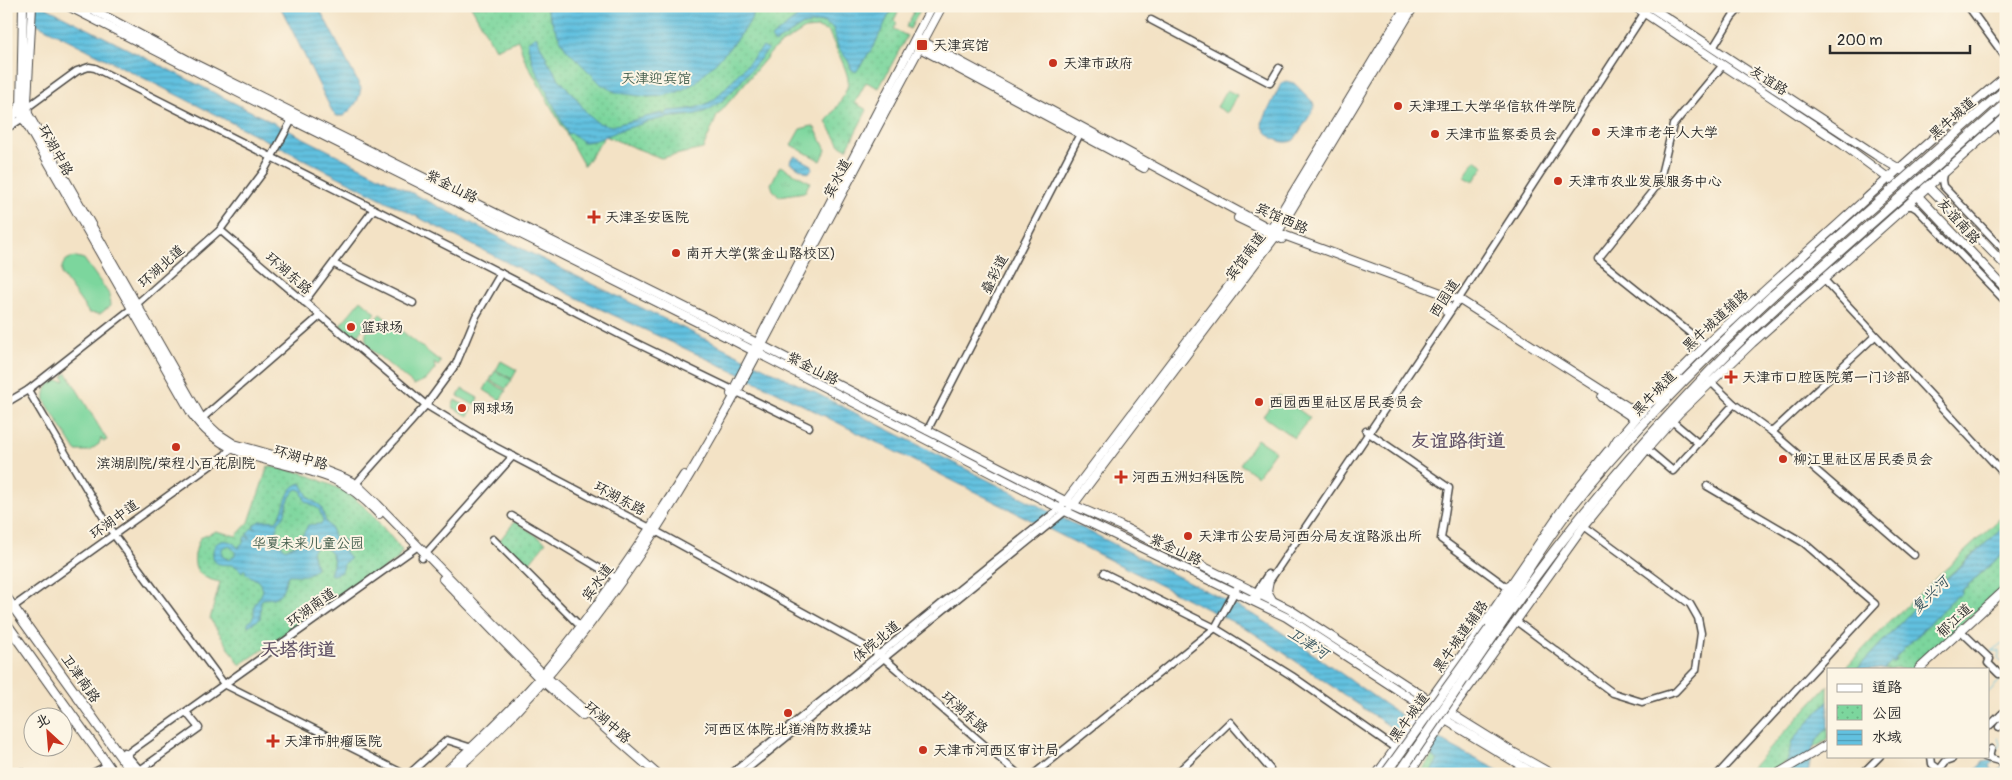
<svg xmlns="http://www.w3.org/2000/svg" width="2012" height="780" font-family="Pangolin,'LXGW WenKai TC',sans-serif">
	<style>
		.grass { fill: url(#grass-tufts); stroke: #548064 }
		.park { fill: url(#park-dots); stroke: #548064 }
		.pitch { fill: #7cd69d; stroke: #548064 }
		.water { fill: url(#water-rules); stroke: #467686; fill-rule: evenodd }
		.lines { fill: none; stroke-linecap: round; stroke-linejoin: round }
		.stream { stroke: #62c1e0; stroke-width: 1 }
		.minor-casing { stroke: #494642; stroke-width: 9 }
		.major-casing { stroke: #494642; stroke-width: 10 }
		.highway-casing { stroke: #494642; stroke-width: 11 }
		.minor { stroke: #fff; stroke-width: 6 }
		.major { stroke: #fff; stroke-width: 8 }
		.highway { stroke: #fff; stroke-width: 9 }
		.highway-bridge-casing { stroke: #494642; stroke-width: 11; stroke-linecap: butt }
		.highway-bridge { stroke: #fff; stroke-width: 9 }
		.poi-dot { fill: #c8321e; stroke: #fcf5e5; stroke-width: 2 }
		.labels { text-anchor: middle; stroke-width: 4; stroke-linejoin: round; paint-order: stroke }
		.poi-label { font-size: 14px; fill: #2b2b2b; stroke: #fcf5e5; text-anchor: start }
		.park-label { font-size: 14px; fill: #435e4d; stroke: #fcf5e5 }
		.street-label { font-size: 14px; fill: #2b2b2b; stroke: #fcf5e5 }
		.water-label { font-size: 15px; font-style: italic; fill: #3c5861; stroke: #fcf5e5 }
		.district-label { font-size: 19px; font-weight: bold; fill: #645569; stroke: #fcf5e5 }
	</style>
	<defs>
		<pattern id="grass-tufts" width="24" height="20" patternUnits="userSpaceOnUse" patternTransform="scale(1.25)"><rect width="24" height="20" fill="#7cd69d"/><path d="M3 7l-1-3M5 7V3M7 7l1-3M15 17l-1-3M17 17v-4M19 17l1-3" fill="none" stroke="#6bb887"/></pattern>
		<pattern id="park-dots" width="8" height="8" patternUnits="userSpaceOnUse" patternTransform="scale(1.25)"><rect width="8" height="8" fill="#7cd69d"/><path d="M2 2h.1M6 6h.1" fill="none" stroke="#6bb887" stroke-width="1.8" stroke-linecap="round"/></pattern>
		<pattern id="water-rules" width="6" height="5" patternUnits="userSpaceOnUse" patternTransform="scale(1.25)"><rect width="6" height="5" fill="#62c1e0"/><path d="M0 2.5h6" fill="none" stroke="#519db6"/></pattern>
	</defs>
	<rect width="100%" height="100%" fill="#fcf5e5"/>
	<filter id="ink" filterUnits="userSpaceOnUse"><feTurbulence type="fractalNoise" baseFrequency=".02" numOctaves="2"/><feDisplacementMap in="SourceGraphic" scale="10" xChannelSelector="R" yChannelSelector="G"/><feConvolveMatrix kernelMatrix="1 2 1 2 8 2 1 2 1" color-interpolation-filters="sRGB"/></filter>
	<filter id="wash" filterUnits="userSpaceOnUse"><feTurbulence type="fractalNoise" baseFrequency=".0096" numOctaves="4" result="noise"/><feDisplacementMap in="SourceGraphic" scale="20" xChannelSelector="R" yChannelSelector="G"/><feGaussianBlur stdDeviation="1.12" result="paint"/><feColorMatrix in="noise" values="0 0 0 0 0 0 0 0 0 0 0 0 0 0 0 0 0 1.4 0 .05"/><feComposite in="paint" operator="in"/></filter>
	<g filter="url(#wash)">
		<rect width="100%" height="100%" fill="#f3e2c5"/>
		<g class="grass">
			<path d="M812,126L815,128L826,150L821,161L791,145L800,129Z"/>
			<path d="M780,166L810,182L805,192L779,196L773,190L771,184Z"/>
		</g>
		<g class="park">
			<path d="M471,6H901L894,20L897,23L894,29L907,36L879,88L866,82L855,103L867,110L847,149L840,145L826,122C834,111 845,97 848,84C850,73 833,44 829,32L818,28L805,29L774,49L717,116L703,149L661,158L605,136L584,166L525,60L518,40L495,49Z"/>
			<path d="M904,6H922L910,29L906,27L914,12Z"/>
			<path d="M268,466L303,473L347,492L369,511L402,550L398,559L240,665L210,619L220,582C192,577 190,562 200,538L216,531L236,536L249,522Z"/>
			<path d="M2006,513V525L1925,597L1857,669H1844L1889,622Z"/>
			<path d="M515,521L546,542L527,566L501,542L500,540Z"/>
			<path d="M2006,551V585L1913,669H1884L1893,660L1894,662L1896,660L1895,658L1957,595Z"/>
			<path d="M1828,685V700L1792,741L1788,760L1770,774H1746Z"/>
			<path d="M1828,727V740L1812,749L1815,742Z"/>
			<path d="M1432,756L1439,760L1429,774H1419Z"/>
		</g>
		<g class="pitch">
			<path d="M1227,90L1237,95L1227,113L1217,107Z"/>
			<path d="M1475,160L1484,166L1473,182L1464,177Z"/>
			<path d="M77,257L84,259L109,294L110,306L100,314L89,313L62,275C60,264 66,257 77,257Z"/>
			<path d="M361,300L376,313L355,338L340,325Z"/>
			<path d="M380,314L441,362L438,366L434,363L435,369L427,379L414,385L369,348C362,336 366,325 380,322L376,318Z"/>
			<path d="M501,361L517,370L512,379L496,370Z"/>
			<path d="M495,371L512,380L506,389L490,380Z"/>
			<path d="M67,373L107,440L103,442L101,438L99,444L89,451H76L45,401C43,387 51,378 65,381L63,376Z"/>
			<path d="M489,381L506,391L500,400L484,390Z"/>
			<path d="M462,389L478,398L474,405L458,396Z"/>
			<path d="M1279,395L1310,418L1294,438L1263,416Z"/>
			<path d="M455,400L472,409L468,416L452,407Z"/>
			<path d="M1257,439L1275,451L1257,476L1240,464Z"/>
		</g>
		<g class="water">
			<path d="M36,6H43L566,271L812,391L1256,616C1306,647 1353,683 1402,716C1435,738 1470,756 1505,774H1429L1438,760L1281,651L1249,630L1215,613L765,386L579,299L35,23Z"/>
			<path d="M280,6H318L361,88C359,101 354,108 343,116H337L333,113Z"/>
			<path d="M545,6H757L749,23L727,51L695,83L678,92L663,96L649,97L617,93L602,85L566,49L556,31Z"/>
			<path d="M837,6H893L875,44L856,72L851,69L849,62L838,47L833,28L823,22L803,25L775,43L771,38L804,12Z"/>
			<path d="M536,36L548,61L559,79L576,98L588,115L598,123L612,126L661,113L665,115L668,111C686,110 701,109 716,98L763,47L768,50C753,66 732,95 715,106C699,117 684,115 666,118C651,120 636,126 621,130C608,135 595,143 581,142V140L571,133L568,134L533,64L527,42Z"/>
			<path d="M1286,81L1294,83L1314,103V109L1294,140C1283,147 1264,136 1262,123L1281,84Z"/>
			<path d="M795,156L812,165V170L808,173L790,163L791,159Z"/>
			<path d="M301,483L309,498L321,506L326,522L331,528L334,537L347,542L348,547L344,550L350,559L344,563C344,571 340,574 332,575L330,574C336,558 334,558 325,546H317L312,551L316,567C308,579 300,574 288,575C284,584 284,595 273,598C268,599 265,598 261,600L260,619L248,626V623C258,613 252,614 255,604C257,599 262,596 263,589L258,581L245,573L246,571L244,569L242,572C240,569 236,566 232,565C223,564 212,567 213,553C213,538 231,537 238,548H240L239,546L243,543L245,536L251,538L246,534L252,528L256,529L253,526C259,519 267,520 276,521C287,510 283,488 301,483ZM297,489L301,490L305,501L319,509L323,521L321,524L308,525L298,544L285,549C279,544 275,531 278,523C280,519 284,518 285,513C287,504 289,495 297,489ZM225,546H229L235,551V555L229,560L222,556V549Z"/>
			<path d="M2006,525V551L1961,591L1962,593L1959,596L1957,595L1895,658L1896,659L1894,662L1892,661L1884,669H1857L1922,600L1924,596L1926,597Z"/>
			<path d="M1828,700V727C1811,745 1812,750 1808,774H1784L1792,741Z"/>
			<path d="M1994,760L1990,766L1992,770L1996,771L2003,766L2005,769L1998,774H1972L1983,762Z"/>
		</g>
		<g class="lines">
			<g class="stream">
				<path d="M2006,642L1991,651H2000L1998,658L2006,666"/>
				<path d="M1988,693L2003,677"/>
				<path d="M1928,756L1929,763"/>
				<path d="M1993,757L2000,744L1998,738"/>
			</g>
		</g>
	</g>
	<g filter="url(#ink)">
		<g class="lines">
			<g class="minor-casing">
				<g id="minor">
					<path d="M1968,6L2006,58"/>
					<path d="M1151,20L1270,83L1279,68"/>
					<path d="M1713,48L1732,17L1742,6"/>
					<path d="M25,109L77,71L89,67L95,68L477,261L632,341L809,427"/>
					<path d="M1997,124L2006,136"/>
					<path d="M6,129L26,116"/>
					<path d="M1943,173L1942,180L1943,186L2006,252"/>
					<path d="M1905,206H1912L1917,209L2006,302"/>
					<path d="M220,230L426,405L497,448L650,528L879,654L1018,774"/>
					<path d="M1802,256L2006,476"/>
					<path d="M334,264L413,303"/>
					<path d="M304,302L374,209"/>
					<path d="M1875,336L1772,432L1914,555"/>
					<path d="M1705,345L1598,259L1659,183L1673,125L1723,65"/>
					<path d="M28,390L114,535L224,684L404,774"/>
					<path d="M6,403L28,390L131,309L220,230L264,171L294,116"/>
					<path d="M1734,404L1772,432"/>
					<path d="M1672,421L1698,443"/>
					<path d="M198,422L320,316"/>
					<path d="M927,431L1082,130"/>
					<path d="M1366,431L1449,488L1441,539L1508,588"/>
					<path d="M1647,449L1673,471L1734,404L1710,381"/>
					<path d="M354,486L426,405L456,364L476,316L501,273"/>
					<path d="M1707,486L1804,543L1875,604L1718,774"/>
					<path d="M512,516L616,578"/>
					<path d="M493,539L580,626"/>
					<path d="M422,558L513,456"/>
					<path d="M1104,573L1215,628L1292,676L1395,748"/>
					<path d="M1252,599L1268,574"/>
					<path d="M1256,601L1456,303L1647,9"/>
					<path d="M6,612L225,455L234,444"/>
					<path d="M1516,621L1613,693L1642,702L1675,692L1696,670L1701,633L1698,618L1690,604L1584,526"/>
					<path d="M1961,631L1990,659L1988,663L1999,674H2006"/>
					<path d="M1988,727L2006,710"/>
					<path d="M1999,727L2003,722L2001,715"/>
					<path d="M124,752L140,770L199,728L186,712"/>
					<path d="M1931,756L1932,764L1945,774"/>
					<path d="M1984,757L1999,761L2006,767"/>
					<path d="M121,758L418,546"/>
					<path d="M1989,758L1991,749"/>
					<path d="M18,774L21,772"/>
					<path d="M91,774L108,765"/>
					<path d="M409,774L447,740L472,748"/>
					<path d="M731,774L1060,508L1066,501"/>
					<path d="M741,774L1073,505"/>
					<path d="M1034,774L1215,628L1239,584"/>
					<path d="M1176,774L1230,722L1270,769"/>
					<path d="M1864,774L1863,773L1880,756"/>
					<path d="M1936,774L1946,761L1952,759"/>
				</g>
			</g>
			<g class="major-casing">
				<g id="major">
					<path d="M23,6L21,112L22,116L192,414C228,465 281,457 333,479C351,487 365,499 379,514"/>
					<path d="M32,6L27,102L28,114L202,419L217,433L234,444L318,468L346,479L356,484L377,504L543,674L657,774"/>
					<path d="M68,6L288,118L709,328L1067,512L1286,617L1424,707L1535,774"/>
					<path d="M86,6L197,65L757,343L1073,505L1121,526L1289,609L1429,700L1511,751L1552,774"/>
					<path d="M1634,6L1842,144L1888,178L1917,195L2006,289"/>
					<path d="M1649,6L1876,155L1928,186L2006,266"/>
					<path d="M920,40L1278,233L1460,300L1639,414"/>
					<path d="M916,46L1144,168"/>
					<path d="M12,119L20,105"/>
					<path d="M1238,218L1282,239"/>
					<path d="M1441,297L1447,304L1446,311"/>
					<path d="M731,394L932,6"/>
					<path d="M1602,397L1635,419"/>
					<path d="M1616,442C1681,362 1759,296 1835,227C1891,176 1947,124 2006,76"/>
					<path d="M1066,501L1268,234L1406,6"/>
					<path d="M1073,505L1275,237L1414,6"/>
					<path d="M443,579L539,678L583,716"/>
					<path d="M1269,580L1267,591L1272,600"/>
					<path d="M1919,669L2006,589"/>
					<path d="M443,774C478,742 512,710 543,674C595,612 641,544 684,475"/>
					<path d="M451,774C598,646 693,477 782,307C835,207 888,106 942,6"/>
					<path d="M1377,774L1484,624L1570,498L1608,451"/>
					<path d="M1409,774L1450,713L1584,526L1647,449L1679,413L1752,343L2006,117"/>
					<path d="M1777,774L1828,744"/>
				</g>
			</g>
			<g class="highway-casing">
				<g id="highway">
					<path d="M1653,400L1680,380"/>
					<path d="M1606,459L1618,439"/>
					<path d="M6,597L133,774"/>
					<path d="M6,623L114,774"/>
					<path d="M1490,628C1516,589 1540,548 1568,511C1629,433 1700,362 1773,295"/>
					<path d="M1496,632C1552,549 1615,472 1684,399C1715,365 1747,333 1781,303"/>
				</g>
			</g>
			<use href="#minor" class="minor"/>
			<use href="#major" class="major"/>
			<use href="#highway" class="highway"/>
			<g class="highway-bridge-casing">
				<g id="highway-bridge">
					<path d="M1773,295L2006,89"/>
					<path d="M1781,303L2006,104"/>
					<path d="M1385,774L1490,628"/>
					<path d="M1399,774L1496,632"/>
				</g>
			</g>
			<use href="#highway-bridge" class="highway-bridge"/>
		</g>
	</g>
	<g class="poi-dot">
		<rect x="916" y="39" width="12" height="12" rx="2.5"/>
		<circle cx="1053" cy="63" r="5"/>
		<circle cx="1398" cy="106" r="5"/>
		<circle cx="1596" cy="132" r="5"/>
		<circle cx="1435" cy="134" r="5"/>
		<circle cx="1558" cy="181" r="5"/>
		<path d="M591.5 209.5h5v5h5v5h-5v5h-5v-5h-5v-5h5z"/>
		<circle cx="676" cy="253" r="5"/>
		<circle cx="351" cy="327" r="5"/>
		<path d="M1728.5 369.5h5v5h5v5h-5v5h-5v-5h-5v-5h5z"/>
		<circle cx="1259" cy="402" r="5"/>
		<circle cx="462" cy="408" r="5"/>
		<circle cx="176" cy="447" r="5"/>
		<circle cx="1783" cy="459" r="5"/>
		<path d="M1118.5 469.5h5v5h5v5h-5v5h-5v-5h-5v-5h5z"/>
		<circle cx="1188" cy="536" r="5"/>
		<circle cx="788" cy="713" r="5"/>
		<path d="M270.5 733.5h5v5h5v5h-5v5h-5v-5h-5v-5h5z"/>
		<circle cx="923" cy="750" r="5"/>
	</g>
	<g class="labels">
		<g class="poi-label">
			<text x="933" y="50">天津宾馆</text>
			<text x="1063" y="68">天津市政府</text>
			<text x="1408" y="111">天津理工大学华信软件学院</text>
			<text x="1606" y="137">天津市老年人大学</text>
			<text x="1445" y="139">天津市监察委员会</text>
			<text x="1568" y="186">天津市农业发展服务中心</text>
			<text x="605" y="222">天津圣安医院</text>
			<text x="686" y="258">南开大学(紫金山路校区)</text>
			<text x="361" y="332">篮球场</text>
			<text x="1742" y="382">天津市口腔医院第一门诊部</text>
			<text x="1269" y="407">西园西里社区居民委员会</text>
			<text x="472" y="413">网球场</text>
			<text x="1793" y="464">柳江里社区居民委员会</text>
			<text x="176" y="468" text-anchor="middle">滨湖剧院/荣程小百花剧院</text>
			<text x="1132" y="482">河西五洲妇科医院</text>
			<text x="1198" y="541">天津市公安局河西分局友谊路派出所</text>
			<text x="788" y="734" text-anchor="middle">河西区体院北道消防救援站</text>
			<text x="284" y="746">天津市肿瘤医院</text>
			<text x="933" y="755">天津市河西区审计局</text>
		</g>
		<g class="park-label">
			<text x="656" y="83">天津迎宾馆</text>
			<text x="308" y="548">华夏未来儿童公园</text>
		</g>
		<g class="street-label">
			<text transform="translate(1769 80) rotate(33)" y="5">友谊路</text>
			<text transform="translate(1952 118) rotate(-41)" y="5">黑牛城道</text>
			<text transform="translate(56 150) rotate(61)" y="5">环湖中路</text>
			<text transform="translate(837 178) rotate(-62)" y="5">宾水道</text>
			<text transform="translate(452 186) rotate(27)" y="5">紫金山路</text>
			<text transform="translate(1282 218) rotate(24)" y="5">宾馆西路</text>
			<text transform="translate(1959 221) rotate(48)" y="5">友谊南路</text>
			<text transform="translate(1245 256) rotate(-53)" y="5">宾馆南道</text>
			<text transform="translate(161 266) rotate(-42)" y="5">环湖北道</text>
			<text transform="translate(289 273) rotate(41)" y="5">环湖东路</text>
			<text transform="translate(994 274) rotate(-63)" y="5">叠彩道</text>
			<text transform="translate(1444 298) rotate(-57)" y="5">西园道</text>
			<text transform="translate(1715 320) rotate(-43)" y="5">黑牛城道辅路</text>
			<text transform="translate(813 368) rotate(27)" y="5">紫金山路</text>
			<text transform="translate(1654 393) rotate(-46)" y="5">黑牛城道</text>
			<text transform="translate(301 457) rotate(16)" y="5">环湖中路</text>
			<text transform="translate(620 498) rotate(28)" y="5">环湖东路</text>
			<text transform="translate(114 519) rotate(-36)" y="5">环湖中道</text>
			<text transform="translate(1176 549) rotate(25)" y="5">紫金山路</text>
			<text transform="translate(597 582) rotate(-54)" y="5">宾水道</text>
			<text transform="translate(311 607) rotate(-35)" y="5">环湖南道</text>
			<text transform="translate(1954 620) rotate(-43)" y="5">郁江道</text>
			<text transform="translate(1460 636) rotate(-55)" y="5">黑牛城道辅路</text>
			<text transform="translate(876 641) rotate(-39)" y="5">体院北道</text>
			<text transform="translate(81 678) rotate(55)" y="5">卫津南路</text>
			<text transform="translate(965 712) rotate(41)" y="5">环湖东路</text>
			<text transform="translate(1409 717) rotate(-54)" y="5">黑牛城道</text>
			<text transform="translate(608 722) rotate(41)" y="5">环湖中路</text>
		</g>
		<g class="water-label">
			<text transform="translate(1930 595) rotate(-44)" y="5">复兴河</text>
			<text transform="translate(1308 643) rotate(33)" y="5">卫津河</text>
		</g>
		<g class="district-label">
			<text x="1458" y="447">友谊路街道</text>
			<text x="298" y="656">天塔街道</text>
		</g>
	</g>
	<rect width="2012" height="780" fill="none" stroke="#fcf5e5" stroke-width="25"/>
	<rect x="1827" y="668" width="162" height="90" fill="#fcf5e5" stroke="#a8a49b"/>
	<rect x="1837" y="684" width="25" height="8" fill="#ffffff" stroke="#a8a49b"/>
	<text x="1872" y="692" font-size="15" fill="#2b2b2b">道路</text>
	<rect x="1837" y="705" width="25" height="15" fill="url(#park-dots)" stroke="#a8a49b"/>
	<text x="1872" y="718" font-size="15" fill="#2b2b2b">公园</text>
	<rect x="1837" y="730" width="25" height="15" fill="url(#water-rules)" stroke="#a8a49b"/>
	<text x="1872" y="742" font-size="15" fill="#2b2b2b">水域</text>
	<g transform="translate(48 732) rotate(334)"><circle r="24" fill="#fcf5e5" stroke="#a8a49b"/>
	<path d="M0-4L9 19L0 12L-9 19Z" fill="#c8321e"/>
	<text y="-8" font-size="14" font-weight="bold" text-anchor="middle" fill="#2b2b2b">北</text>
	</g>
	<path d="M1830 45v8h140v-8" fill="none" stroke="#2b2b2b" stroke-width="2.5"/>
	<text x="1837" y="45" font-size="15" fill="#2b2b2b" stroke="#fcf5e5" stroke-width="4" paint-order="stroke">200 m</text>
</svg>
